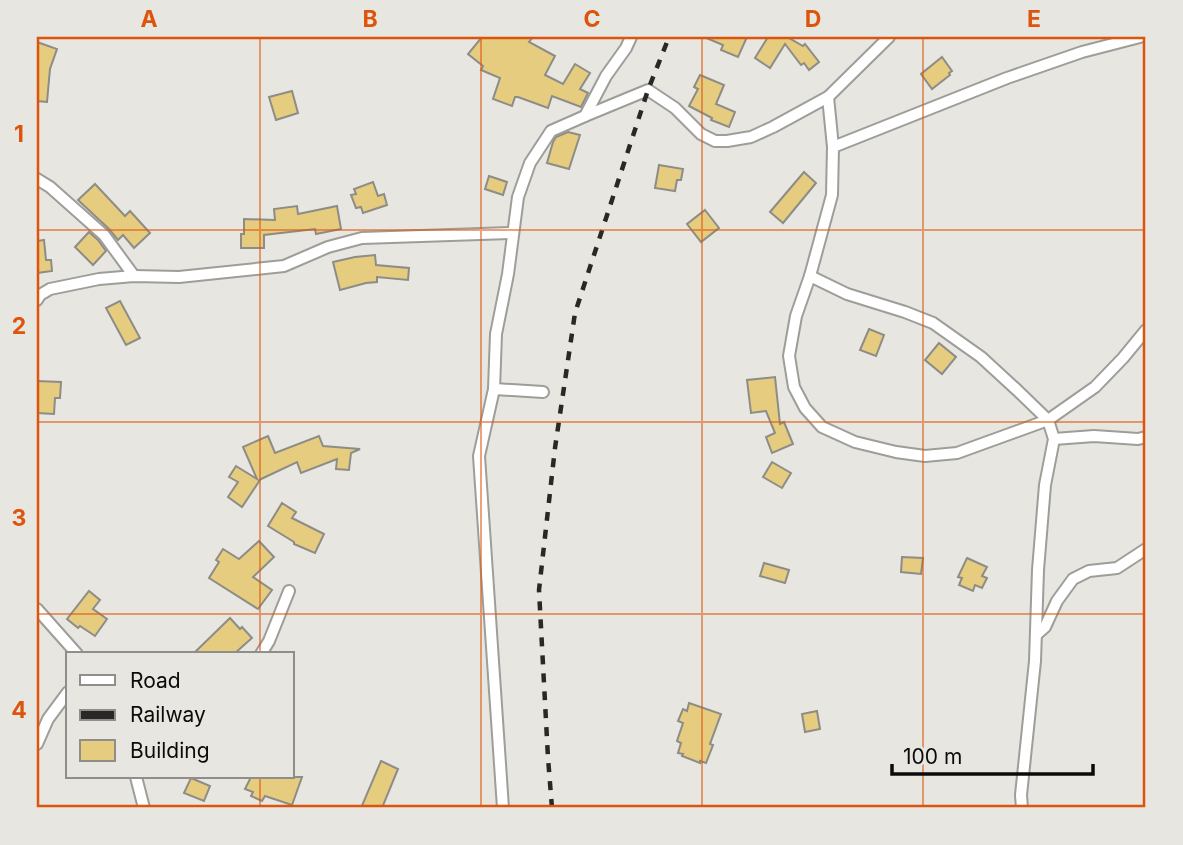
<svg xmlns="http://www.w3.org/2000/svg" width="1183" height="845" font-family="Inter,sans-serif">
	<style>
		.building { fill: #e6cc7f; stroke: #8d8c87; stroke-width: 2 }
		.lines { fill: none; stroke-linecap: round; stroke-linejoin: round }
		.minor-casing { stroke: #9f9d99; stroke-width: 14 }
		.minor { stroke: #fff; stroke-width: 10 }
		.rail { stroke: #292827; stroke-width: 4.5; stroke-dasharray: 9 9; stroke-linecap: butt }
		.grid { fill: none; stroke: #dd550c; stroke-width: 2; stroke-opacity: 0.55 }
		.neatline { fill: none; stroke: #dd550c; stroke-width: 2.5 }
		.grid-label { font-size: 23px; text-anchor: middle; font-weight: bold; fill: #dd550c }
	</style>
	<rect width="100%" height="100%" fill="#e7e6e0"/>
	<g class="building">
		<path d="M482,37H533L529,42L555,56L545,75L563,84L575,64L590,73L580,89L588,93L581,107L552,96L548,108L518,97H515L512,106L493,99L500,78L481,70L483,66L468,54Z"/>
		<path d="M704,37H747L738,57L721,50L723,45Z"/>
		<path d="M768,37H790L789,38L803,46L805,44L819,62L809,70L804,63L801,65L785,44L770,68L755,58Z"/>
		<path d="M37,42L57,49L50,69L47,102L37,101Z"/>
		<path d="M942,57L952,71L949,73L950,75L932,89L921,74Z"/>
		<path d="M700,75L724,85L716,104L735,112L729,127L711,120L712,118L689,106L698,89L694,87Z"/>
		<path d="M292,91L298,113L276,120L269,97Z"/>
		<path d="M568,132L580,135L569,169L547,163L553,142L556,137Z"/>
		<path d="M659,165L683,169L681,180H677L675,191L655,188Z"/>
		<path d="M804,172L816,183L783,223L770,212Z"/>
		<path d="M489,176L507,182L503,195L485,189Z"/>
		<path d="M373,182L378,196L384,194L387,205L363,213L361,207L356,208L351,195L356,194L354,189Z"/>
		<path d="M95,184L125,216L130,211L150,233L134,248L123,235L118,240L109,229L78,200Z"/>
		<path d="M297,206L298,214L337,206L341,229L316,234L315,229L264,235V248H241V234H244V219L275,220L274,209Z"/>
		<path d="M705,210L719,228L701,242L687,224Z"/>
		<path d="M89,232L98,240L106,251L93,265L75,247Z"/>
		<path d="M44,240L46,260H51L52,271L37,273V241Z"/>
		<path d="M375,255L376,265L409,268L408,280L377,277V282L366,283L340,290L333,262L355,257Z"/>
		<path d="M120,301L140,338L126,345L106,308Z"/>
		<path d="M869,329L884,335L876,356L860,350Z"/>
		<path d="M939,343L956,357L942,374L925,360Z"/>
		<path d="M775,377L780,424L784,422L793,444L772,453L766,437L775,433L766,411L751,413L747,380Z"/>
		<path d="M37,381L61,382L60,398H55L54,414L37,413Z"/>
		<path d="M268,436L275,453L319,436L323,446L360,449L351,453L349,470L336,469L337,459L301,473L297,462L259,480H260L242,507L228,497L238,482L229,477L236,466L257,479L243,447Z"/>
		<path d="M772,462L791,473L782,488L763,477Z"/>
		<path d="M282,503L296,512L292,518L324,534L315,553L294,544V542L268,526Z"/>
		<path d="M259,541L274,557L253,577L272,590L258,609L209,578L219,562L216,560L223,549L239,559Z"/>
		<path d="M902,557L923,558L921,574L901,572Z"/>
		<path d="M967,558L987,567L982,576L987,578L982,588L975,585L973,591L959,585L962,578L958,577Z"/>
		<path d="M764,563L789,570L785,583L760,576Z"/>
		<path d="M89,591L100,600L93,609L107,619L95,636L80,626L78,628L67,619Z"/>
		<path d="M230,618L240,629L242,627L252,638L234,654H193Z"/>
		<path d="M689,703L721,714L710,744L713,745L706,763L700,761V763L682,756L683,754L678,753L681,743L677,741L683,723L678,721L683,709L687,711Z"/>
		<path d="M817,711L820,729L805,732L802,714Z"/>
		<path d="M381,761L398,769L382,808H361Z"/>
		<path d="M251,777H302L292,805L265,796L262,801L251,796L253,792L245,789Z"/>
		<path d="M191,778L210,786L204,801L184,793Z"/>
	</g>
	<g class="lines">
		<g class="minor-casing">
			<g id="minor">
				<path d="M828,97L833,147L832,195L810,276L796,316L789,356L794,387L805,408L822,427L855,442L896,452L925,456L957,453L1048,420L1095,387L1123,358L1146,330"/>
				<path d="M585,116L648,90L675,108L701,134L715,141H727L751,137L773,127L828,97L889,37"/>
				<path d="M833,147L1007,78L1082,52L1140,37"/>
				<path d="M37,179L50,187L104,235L134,276"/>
				<path d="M810,276L847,294L905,312L933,323L981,357L1017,390L1048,420L1054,439L1045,485L1038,570L1035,661L1021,795L1022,808"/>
				<path d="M37,300L40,295L50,289L99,279L134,276L179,277L284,266L328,247L362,238L513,233"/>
				<path d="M494,389L543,392"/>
				<path d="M1054,439L1094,436L1138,439L1146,437"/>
				<path d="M37,609L77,654"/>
				<path d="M1037,634L1045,627L1057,601L1073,579L1089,571L1117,568L1146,549"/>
				<path d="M261,654L269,641L289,591"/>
				<path d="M37,744L48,719L68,692"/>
				<path d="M136,777L144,808"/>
				<path d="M503,808L479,456L494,389L496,334L508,274L518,197L530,163L551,131L585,116L606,76L626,48L631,37"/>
			</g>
		</g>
		<use href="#minor" class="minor"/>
		<path class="rail" d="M552,808L548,758L539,590L555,448L575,313L648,90L669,37"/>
	</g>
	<path class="grid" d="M260,37V654M481,37V808M702,37V808M923,37V808M37,230H1146M37,422H1146M37,614H1146M260,777V808"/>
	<rect width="1183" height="845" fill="none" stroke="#e7e6e0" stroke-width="77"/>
	<rect x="66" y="652" width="228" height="126" fill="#e7e6e0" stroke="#8f8e8a" stroke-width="2"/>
	<rect x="80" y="675" width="35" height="10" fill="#ffffff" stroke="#8f8e8a" stroke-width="2"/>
	<text x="130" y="688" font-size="21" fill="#0c0b0a">Road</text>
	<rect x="80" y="710" width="35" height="10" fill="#292827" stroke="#8f8e8a" stroke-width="2"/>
	<text x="130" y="722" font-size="21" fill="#0c0b0a">Railway</text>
	<rect x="80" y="740" width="35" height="21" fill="#e6cc7f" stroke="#8f8e8a" stroke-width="2"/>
	<text x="130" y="758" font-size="21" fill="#0c0b0a">Building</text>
	<path d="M892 764v10h201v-10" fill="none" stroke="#0c0b0a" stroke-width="3.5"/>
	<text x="903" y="764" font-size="21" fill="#0c0b0a" stroke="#e7e6e0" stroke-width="5" paint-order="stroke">100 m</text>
	<rect x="38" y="38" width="1106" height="768" class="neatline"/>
	<g class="grid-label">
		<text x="149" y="27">A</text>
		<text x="370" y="27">B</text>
		<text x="592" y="27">C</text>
		<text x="813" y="27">D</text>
		<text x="1034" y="27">E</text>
		<text x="19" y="142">1</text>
		<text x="19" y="334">2</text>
		<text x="19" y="526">3</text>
		<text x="19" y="718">4</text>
	</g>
</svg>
